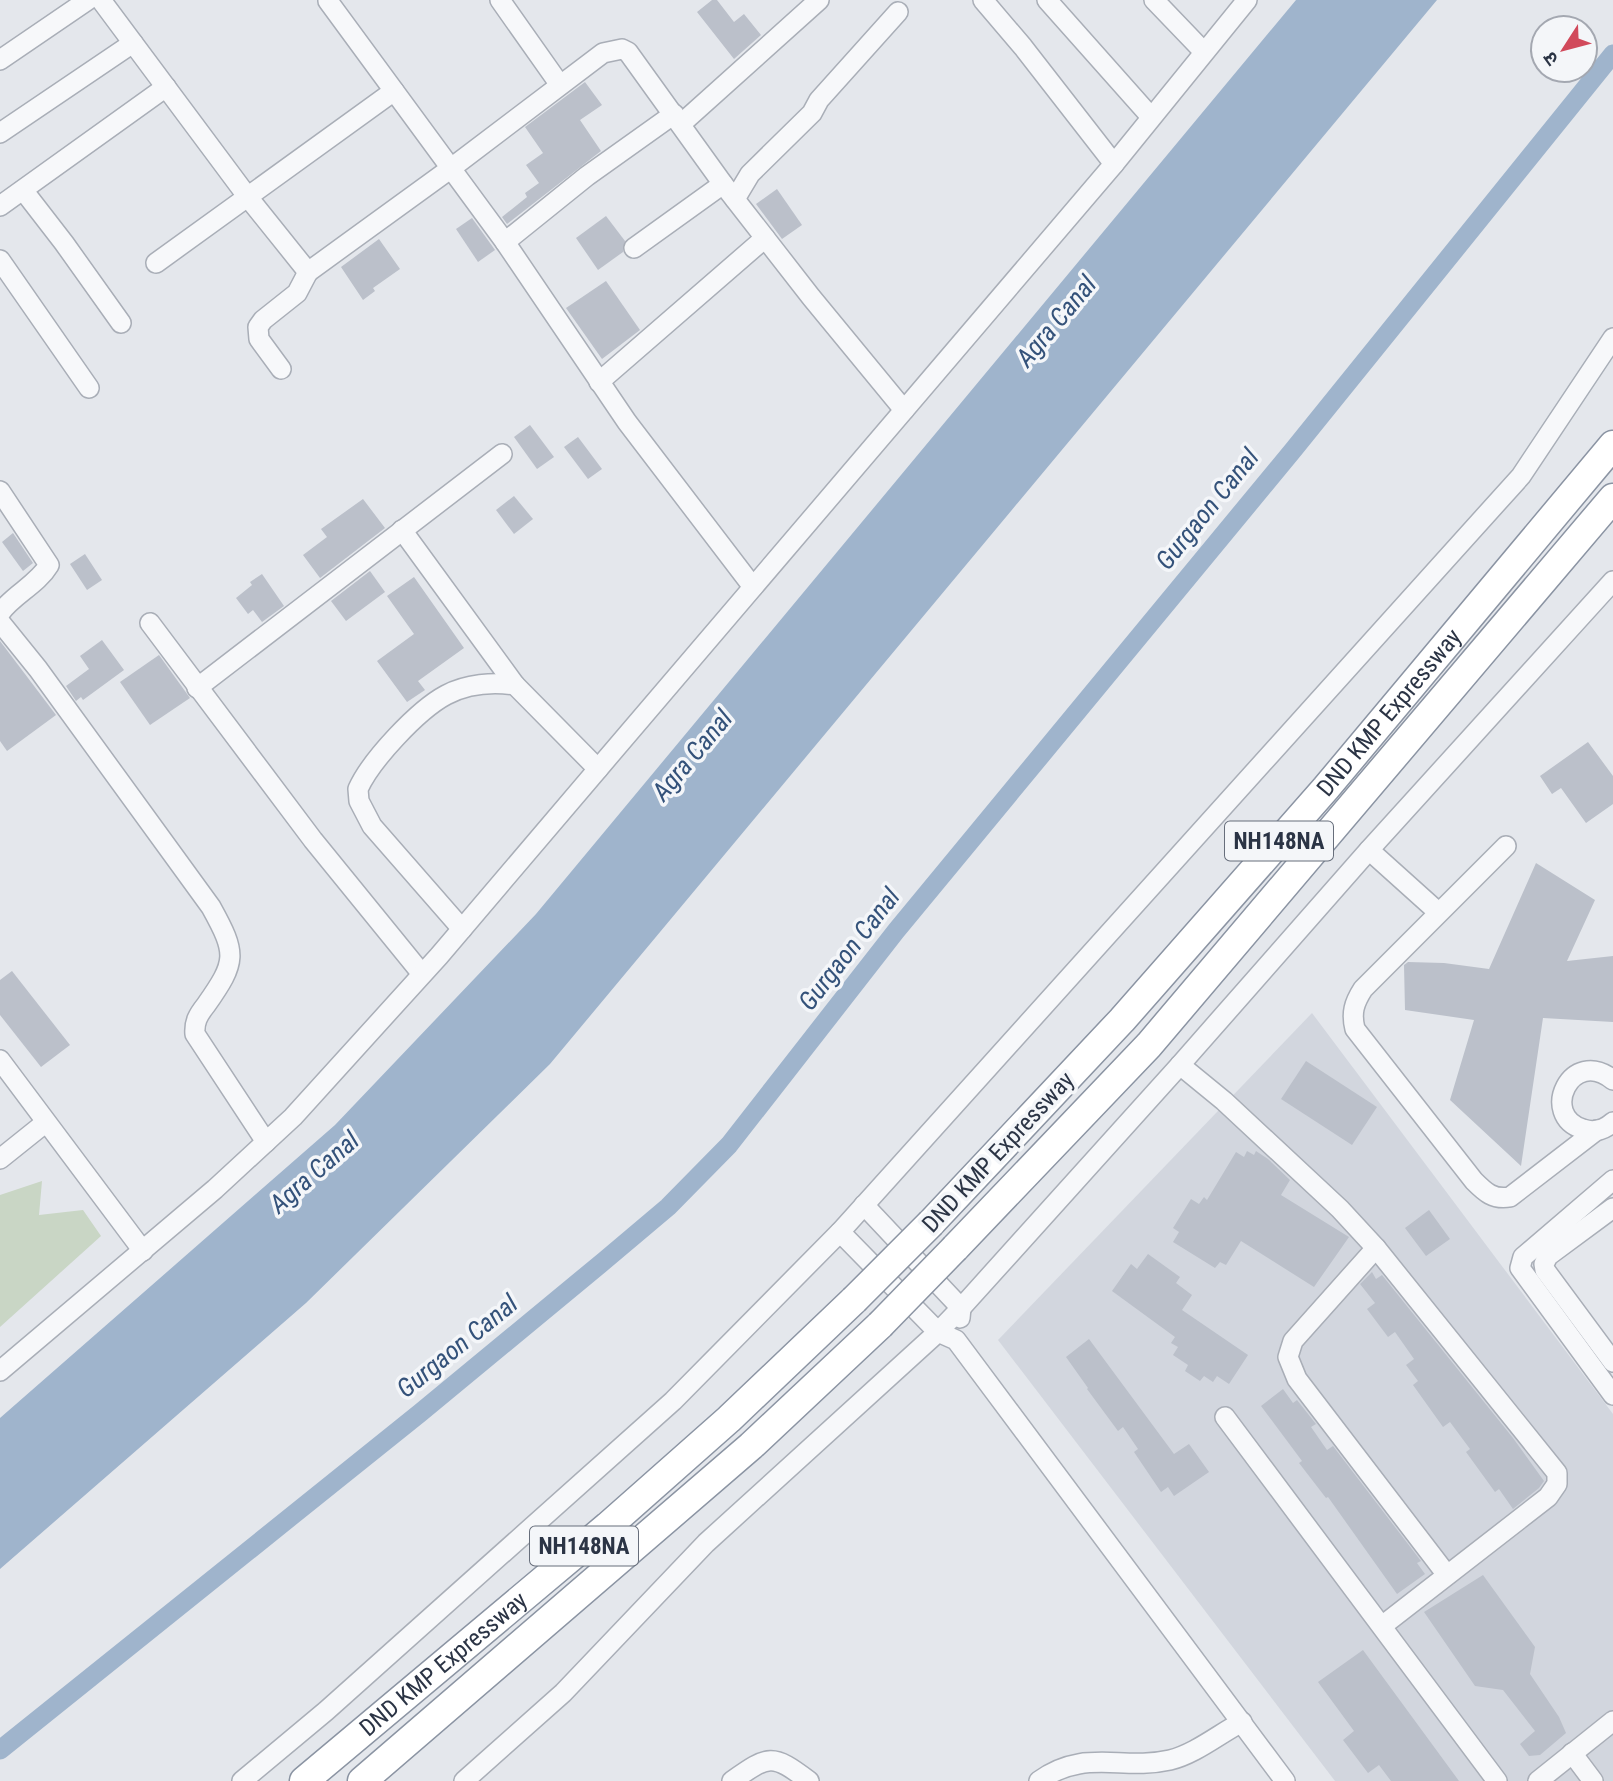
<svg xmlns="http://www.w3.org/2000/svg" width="1613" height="1781" font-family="'Roboto Condensed','Noto Sans Devanagari',sans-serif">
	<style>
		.built { fill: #d2d6de }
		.green { fill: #c9d6c5 }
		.water { fill: #9fb4cc }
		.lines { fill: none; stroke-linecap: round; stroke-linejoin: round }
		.canal { stroke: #9fb4cc; stroke-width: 19 }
		.building { fill: #bbc0ca }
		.minor-casing { stroke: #a9aeb7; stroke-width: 22 }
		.highway-casing { stroke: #8b94a3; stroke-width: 31 }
		.minor { stroke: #f7f8fa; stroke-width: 19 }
		.highway { stroke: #fff; stroke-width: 28 }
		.highway-bridge-casing { stroke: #8b94a3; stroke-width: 31; stroke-linecap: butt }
		.highway-bridge { stroke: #fff; stroke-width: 28 }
		.labels { text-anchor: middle; stroke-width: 7; stroke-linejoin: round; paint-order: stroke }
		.shield { fill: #f4f6f9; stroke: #676e7b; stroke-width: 2 }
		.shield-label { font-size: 23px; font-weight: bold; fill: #2b3445 }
		.street-label { font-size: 24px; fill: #2b3445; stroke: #f4f6f9 }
		.water-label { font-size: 26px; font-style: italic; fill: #34527a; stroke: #f4f6f9 }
	</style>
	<rect width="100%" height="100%" fill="#e4e7ec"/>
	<path class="built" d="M1312,1013L1613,1414V1781H1335L998,1340Z"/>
	<path class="green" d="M42,1181L39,1215L83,1210L101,1236L0,1327V1195Z"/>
	<path class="water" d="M1296,0H1437L550,1064L306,1303L0,1569V1418L335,1125L536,914Z"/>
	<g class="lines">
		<path class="canal" d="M0,1750L420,1413L604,1261L668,1207L729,1145L896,931L1294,449L1613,54"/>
	</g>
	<g class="building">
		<path d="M712,0H717L734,22L744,14L761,35L734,59L697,12Z"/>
		<path d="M585,82L602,105L580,120L601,151L507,224L502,217L527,197L525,193L539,183L526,165L543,153L525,127Z"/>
		<path d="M777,189L802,225L782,239L756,204Z"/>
		<path d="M606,216L625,241L623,252L598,270L576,238Z"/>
		<path d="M472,218L495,250L478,262L456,229Z"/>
		<path d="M379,239L400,269L373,288L375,291L363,300L341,267Z"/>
		<path d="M606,281L640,330L602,359L566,308Z"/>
		<path d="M530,425L554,457L537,469L514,437Z"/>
		<path d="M578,437L602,469L588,479L564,447Z"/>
		<path d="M514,496L533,519L514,534L496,510Z"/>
		<path d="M363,499L385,528L320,578L303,555L327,537L321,529Z"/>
		<path d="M13,533L33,563L23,571L2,542Z"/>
		<path d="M85,554L102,580L87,590L70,564Z"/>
		<path d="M370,571L385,592L346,621L331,601Z"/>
		<path d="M262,574L284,606L262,622L253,610L248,614L236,598L252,585L250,582Z"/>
		<path d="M414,577L464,648L418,681L425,690L407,702L377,661L414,634L387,596Z"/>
		<path d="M102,640L124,670L83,700L81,697L76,701L66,686L89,669L80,656Z"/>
		<path d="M0,641L56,715L7,751L0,741Z"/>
		<path d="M159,655L190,698L150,725L120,682Z"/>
		<path d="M1588,742L1613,776V804L1586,823L1561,788L1552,794L1540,776Z"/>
		<path d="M1536,863L1595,900L1567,961L1613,956V1022L1543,1018L1521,1166L1450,1100L1474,1020L1405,1010L1404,965L1408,962L1444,963L1489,969Z"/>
		<path d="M12,971L70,1045L41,1067L0,1015V980Z"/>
		<path d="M1306,1061L1377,1107L1352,1145L1281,1099Z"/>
		<path d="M1247,1151L1254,1155L1256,1151L1268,1159L1290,1180L1281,1195L1349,1237L1314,1287L1241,1241L1226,1265L1220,1262L1215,1268L1173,1242L1179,1232L1173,1228L1191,1199L1199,1204L1204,1197L1207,1200L1236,1152L1244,1157Z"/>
		<path d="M1429,1210L1450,1239L1426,1256L1405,1228Z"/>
		<path d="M1148,1254L1180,1277L1176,1283L1192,1295L1182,1310L1248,1355L1229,1384L1217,1376L1213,1382L1204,1376L1200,1381L1185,1371L1188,1365L1173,1355L1178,1347L1171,1343L1175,1337L1112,1291L1131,1264L1137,1269Z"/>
		<path d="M1372,1272L1376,1279L1382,1275L1513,1438L1544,1481L1539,1488L1513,1509L1499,1489L1495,1492L1466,1452L1470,1449L1450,1422L1443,1427L1413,1385L1418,1381L1406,1365L1414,1359L1395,1332L1388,1337L1367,1309L1375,1303L1360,1284Z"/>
		<path d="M1089,1339L1174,1454L1189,1444L1209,1472L1174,1496L1168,1487L1161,1492L1134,1452L1138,1449L1123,1427L1118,1431L1087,1389L1088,1388L1066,1357Z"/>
		<path d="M1283,1389L1293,1403L1297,1400L1316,1424L1311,1427L1327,1450L1333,1446L1421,1561L1417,1563L1425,1574L1397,1594L1328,1497L1326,1498L1299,1463L1302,1461L1261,1406Z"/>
		<path d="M1483,1575L1535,1647L1530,1674L1559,1717L1566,1733L1540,1755L1529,1756L1520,1744L1535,1731L1503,1690L1475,1686L1424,1612Z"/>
		<path d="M1363,1650L1459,1781H1391L1379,1765L1368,1773L1343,1740L1354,1731L1318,1682Z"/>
	</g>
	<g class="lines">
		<g class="minor-casing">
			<g id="minor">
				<path d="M101,0L247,196L308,272L450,169L603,53L622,49L628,52L723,184L811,297L904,410"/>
				<path d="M500,0L560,85"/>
				<path d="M983,0L1023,47L1114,164"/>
				<path d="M1047,0L1151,117"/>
				<path d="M1154,0L1204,52"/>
				<path d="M328,1L505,242L627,422L753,587"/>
				<path d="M0,60L88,0"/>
				<path d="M681,124L819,0"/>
				<path d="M0,133L133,43"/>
				<path d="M23,190L64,243L121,323"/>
				<path d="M735,199L750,174L812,113L819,100L898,12"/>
				<path d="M0,206L166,87"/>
				<path d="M505,242L587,176L674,114"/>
				<path d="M634,248L723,184"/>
				<path d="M0,260L89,388"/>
				<path d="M156,263L394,91"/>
				<path d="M281,369L259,339L258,327L263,320L297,293L308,272"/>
				<path d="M599,382L765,238"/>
				<path d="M0,491L49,565C37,585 14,594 0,613"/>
				<path d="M402,530L515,685"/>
				<path d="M0,622L38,669L211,907C237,954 237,961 206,1005C198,1015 194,1022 195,1034L266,1142"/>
				<path d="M150,623L313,840L422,974"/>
				<path d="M197,688L502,454"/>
				<path d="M1506,846L1363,989C1354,1003 1351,1013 1355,1029L1474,1181C1485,1192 1493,1200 1510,1197L1597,1130"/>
				<path d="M1369,850L1438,912"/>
				<path d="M462,929L372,826L359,801L358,789C371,760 418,710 446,695C467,684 493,682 515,685L598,769"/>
				<path d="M0,1060L143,1251"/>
				<path d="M1180,1065L1224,1101L1340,1209L1376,1248L1557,1473V1484L1548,1497L1382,1626"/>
				<path d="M1613,1080C1571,1046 1539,1116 1583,1129C1594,1133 1604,1130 1613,1122"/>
				<path d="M0,1159L45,1123"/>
				<path d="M1613,1180L1523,1257L1520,1268L1613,1395"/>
				<path d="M864,1205L961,1308L960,1318"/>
				<path d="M1613,1208L1548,1256L1544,1264L1545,1270L1613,1362"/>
				<path d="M840,1232L938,1332L956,1340L1285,1781"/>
				<path d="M1376,1248L1293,1341L1288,1357L1297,1379L1447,1575"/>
				<path d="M0,1371L215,1189L293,1117L439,956L598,769L1114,164L1247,0"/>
				<path d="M1225,1417L1497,1781"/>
				<path d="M1572,1753L1593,1781"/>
				<path d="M242,1781L326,1711L673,1401L840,1232L1521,476L1613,338"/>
				<path d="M464,1781L563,1693L706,1543L938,1332L961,1308L1180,1065L1369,850L1613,581"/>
				<path d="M732,1781C769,1755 772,1753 809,1781"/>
				<path d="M1039,1781C1084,1748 1121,1771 1170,1760C1195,1754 1219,1734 1242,1722"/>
				<path d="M1538,1781L1613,1721"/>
			</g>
		</g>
		<g class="highway-casing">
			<g id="highway">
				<path id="s1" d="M931,1223L1122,1020L1326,788L1613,445"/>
				<path d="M955,1248L1149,1045L1613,498"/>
				<path id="s2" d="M304,1781L608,1526L729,1419L854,1300"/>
				<path d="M362,1781L751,1446L880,1325"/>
			</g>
		</g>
		<use href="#minor" class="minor"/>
		<use href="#highway" class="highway"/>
		<g class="highway-bridge-casing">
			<g id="highway-bridge">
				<path d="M854,1300L931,1223"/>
				<path d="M880,1325L955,1248"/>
			</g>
		</g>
		<use href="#highway-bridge" class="highway-bridge"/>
	</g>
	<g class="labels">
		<g class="shield">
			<rect x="1225" y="821.5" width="108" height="39" rx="5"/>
			<rect x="530" y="1526.5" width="108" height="39" rx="5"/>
		</g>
		<g class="shield-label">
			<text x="1279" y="849">NH148NA</text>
			<text x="584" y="1554">NH148NA</text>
		</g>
		<g class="street-label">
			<text dy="8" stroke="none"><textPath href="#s1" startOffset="686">DND KMP Expressway</textPath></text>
			<text transform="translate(998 1152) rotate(-47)" y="8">DND KMP Expressway</text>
			<text dy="8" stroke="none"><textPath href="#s2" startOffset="182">DND KMP Expressway</textPath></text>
		</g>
		<g class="water-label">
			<text transform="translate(1056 321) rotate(-50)" y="9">Agra Canal</text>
			<text transform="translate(1207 509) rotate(-51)" y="9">Gurgaon Canal</text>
			<text transform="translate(692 755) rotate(-50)" y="9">Agra Canal</text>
			<text transform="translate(849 949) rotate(-52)" y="9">Gurgaon Canal</text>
			<text transform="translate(314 1172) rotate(-41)" y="9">Agra Canal</text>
			<text transform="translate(457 1346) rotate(-39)" y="9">Gurgaon Canal</text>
		</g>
	</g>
	<g transform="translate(1564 49) rotate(234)"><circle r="33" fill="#f4f6f9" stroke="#a4a8b1" stroke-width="2"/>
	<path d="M0-5L12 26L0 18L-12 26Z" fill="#d1495b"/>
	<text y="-10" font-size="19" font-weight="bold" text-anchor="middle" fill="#2b3445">उ</text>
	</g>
</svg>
